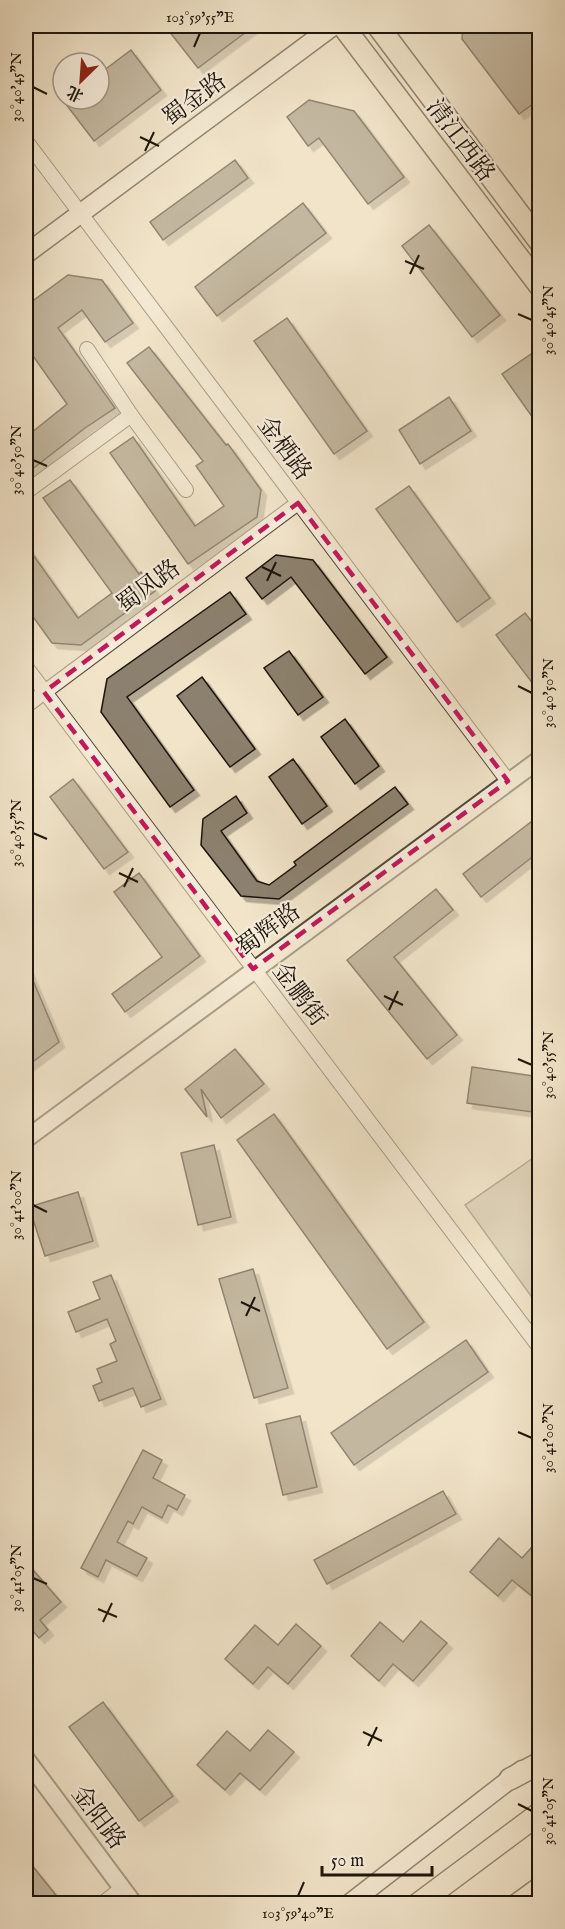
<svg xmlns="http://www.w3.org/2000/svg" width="565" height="1929" font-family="'IM FELL English','Noto Serif SC',serif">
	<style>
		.green { fill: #cdc1a9; stroke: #766c5a; stroke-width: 1.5 }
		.building { fill: #8c816e; stroke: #1e160c; stroke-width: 1.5; filter: url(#shadow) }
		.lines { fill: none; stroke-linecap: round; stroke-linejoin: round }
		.minor-casing { stroke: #534a3b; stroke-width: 16 }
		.tertiary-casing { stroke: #534a3b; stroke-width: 20 }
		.secondary-casing { stroke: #1e160c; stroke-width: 21 }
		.primary-casing { stroke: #1e160c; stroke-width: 24 }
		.trunk-casing { stroke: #1e160c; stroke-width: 24 }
		.minor { stroke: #f6eddc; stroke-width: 14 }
		.tertiary { stroke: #f6eddc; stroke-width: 16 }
		.secondary { stroke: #f6eddc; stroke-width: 18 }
		.primary { stroke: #f1e4c9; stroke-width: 21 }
		.trunk { stroke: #f1e4c9; stroke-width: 21 }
		.marked { fill: none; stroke: #c2185b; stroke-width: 4.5; stroke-dasharray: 12 8; stroke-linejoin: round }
		.ticks { fill: none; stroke: #1e160c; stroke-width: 2 }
		.labels { text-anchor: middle; stroke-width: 4.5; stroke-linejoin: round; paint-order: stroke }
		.street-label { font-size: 24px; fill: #1e160c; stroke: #f6eddc }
		.neatline { fill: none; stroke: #1e160c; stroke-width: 2 }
		.ticks-label { font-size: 15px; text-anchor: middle; fill: #1e160c }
	</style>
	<defs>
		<filter id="shadow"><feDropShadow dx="5.5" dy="5.5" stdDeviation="0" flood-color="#0004"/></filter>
	</defs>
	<rect width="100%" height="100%" fill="#f1e4c9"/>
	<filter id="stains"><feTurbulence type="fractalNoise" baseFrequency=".00333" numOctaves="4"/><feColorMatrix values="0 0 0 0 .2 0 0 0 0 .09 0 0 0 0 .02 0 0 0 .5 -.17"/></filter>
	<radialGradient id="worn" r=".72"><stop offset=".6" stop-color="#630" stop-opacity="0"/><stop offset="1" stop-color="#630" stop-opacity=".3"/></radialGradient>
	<path class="green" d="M539,1154V1307L465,1205Z"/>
	<g class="building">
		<path d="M165,26H254L198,68Z"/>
		<path d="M463,26H540V99L519,114L462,39Z"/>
		<path d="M131,50L161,90L94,141L62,99H99V74Z"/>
		<path d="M309,100L354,111L404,177L368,204L319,138L308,146L287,117Z"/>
		<path d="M235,160L248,178L163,240L150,222Z"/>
		<path d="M303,203L326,233L217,316L195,287Z"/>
		<path d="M429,225L500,315L472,337L402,246Z"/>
		<path d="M68,275L102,280L133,323L105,342L82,310L58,328L115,408L85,428L26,474V437L67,404L26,346V306Z"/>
		<path d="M287,318L367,431L334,454L254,341Z"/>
		<path d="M149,347L226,445L228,444L261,490L257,517L188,564L110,453L133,437L195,526L224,506L196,466L203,461L127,363Z"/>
		<path d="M531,354L540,367V428L502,374Z"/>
		<path d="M449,397L471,431L420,464L399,430Z"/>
		<path d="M70,480L139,574L141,572L155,591L81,645L52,643L26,607V545L78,618L112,593L43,498Z"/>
		<path d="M409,486L490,598L457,622L376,509Z"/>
		<path d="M276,555L313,560L387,657L365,674L291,577L262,599L246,578Z"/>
		<path d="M230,592L246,614L127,697L194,790L170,807L101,712L107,679Z"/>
		<path d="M525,613L540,632V678L533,684L496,635Z"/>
		<path d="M289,651L323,697L298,715L264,668Z"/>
		<path d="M202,677L255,749L230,767L177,696Z"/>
		<path d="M345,719L379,766L355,784L321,737Z"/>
		<path d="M293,759L327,806L302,824L269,777Z"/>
		<path d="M73,779L128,852L104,869L50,797Z"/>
		<path d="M395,787L408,804L279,899L241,896L201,845L203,819L236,796L247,813L221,831L257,881L269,885L296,865L294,862Z"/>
		<path d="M540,815V851L481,897L463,874Z"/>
		<path d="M139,873L200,956L125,1012L112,994L162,957L114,892Z"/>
		<path d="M436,889L453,910L394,957L457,1035L427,1059L347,960Z"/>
		<path d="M26,964L59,1042L26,1067Z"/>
		<path d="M235,1049L264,1084L221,1118L201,1089L207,1117L185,1089Z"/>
		<path d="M472,1067L540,1077V1113L467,1103Z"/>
		<path d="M274,1114L424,1322L387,1349L237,1140Z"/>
		<path d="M214,1145L231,1217L198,1225L181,1153Z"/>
		<path d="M78,1192L93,1241L45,1256L29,1207Z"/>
		<path d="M253,1269L288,1388L254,1398L219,1279Z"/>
		<path d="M111,1275L161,1399L141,1407L133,1388L99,1401L93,1386L102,1382L97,1369L117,1361L110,1344L116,1341L107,1319L76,1332L68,1312L100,1299L93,1282Z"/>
		<path d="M466,1340L488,1372L354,1465L331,1433Z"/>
		<path d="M300,1416L317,1487L283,1495L266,1424Z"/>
		<path d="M143,1450L162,1460L153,1478L185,1495L177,1510L168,1505L162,1518L142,1507L133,1524L128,1521L117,1542L147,1558L137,1576L106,1560L98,1577L81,1568Z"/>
		<path d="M443,1491L456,1514L327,1584L314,1560Z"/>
		<path d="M499,1538L522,1558L540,1538V1589L533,1597L512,1580L498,1596L470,1572Z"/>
		<path d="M26,1562L61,1602L40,1620L48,1630L39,1638L26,1623V1610L31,1606L26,1600Z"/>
		<path d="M421,1621L447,1643L413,1681L393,1664L379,1681L351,1656L380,1622L403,1642Z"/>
		<path d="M296,1624L321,1646L288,1684L268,1667L253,1684L225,1659L255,1625L278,1645Z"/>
		<path d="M103,1702L173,1796L139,1821L69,1727Z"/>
		<path d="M268,1730L294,1752L260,1790L240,1773L225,1790L197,1765L227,1731L250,1751Z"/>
		<path d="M26,1858L63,1904H26Z"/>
	</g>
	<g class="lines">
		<g class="minor-casing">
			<g id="minor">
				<path d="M26,141L508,781"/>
				<path d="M87,349L131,415L186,490"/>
				<path d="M26,492L131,415"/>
				<path d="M26,667L540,1348"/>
				<path d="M26,706L298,503"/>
				<path d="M102,1904L122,1888"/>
			</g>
		</g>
		<g class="tertiary-casing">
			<g id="tertiary">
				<path d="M26,1139L540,759"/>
				<path d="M26,1759L134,1904"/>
			</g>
		</g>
		<g class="secondary-casing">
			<g id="secondary">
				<path d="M26,254L333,26"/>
				<path d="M349,1904L522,1770"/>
			</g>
		</g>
		<g class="primary-casing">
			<g id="primary">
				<path d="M343,26L540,286"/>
				<path d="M378,26L540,242"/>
			</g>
		</g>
		<g class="trunk-casing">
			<g id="trunk">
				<path d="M510,1779L540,1763"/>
				<path d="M418,1904L540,1813"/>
				<path d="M518,1904L540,1888"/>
			</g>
		</g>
		<use href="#minor" class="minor"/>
		<use href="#tertiary" class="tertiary"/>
		<use href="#secondary" class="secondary"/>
		<use href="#primary" class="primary"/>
		<use href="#trunk" class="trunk"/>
	</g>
	<path d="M0 0H565V1929H0ZM298,503L508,781L253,969L44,692Z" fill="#f1e4c9" fill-opacity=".55" fill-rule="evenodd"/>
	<path class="marked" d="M298,503L508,781L253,969L44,692Z"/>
	<path class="ticks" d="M194,47L200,33M33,87L47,94M140,137L159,146M145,151L154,132M405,261L424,269M410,274L419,255M518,314L532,320M33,460L47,466M262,567L281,576M267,581L276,562M518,686L532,693M33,833L47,839M119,873L138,882M124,887L133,868M384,996L403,1005M389,1010L398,991M518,1059L532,1065M33,1205L47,1212M241,1302L260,1311M246,1316L255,1297M518,1432L532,1438M33,1578L47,1584M98,1609L117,1617M103,1622L112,1603M363,1732L382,1741M368,1746L377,1727M518,1804L532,1811M298,1896L304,1882"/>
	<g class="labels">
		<g class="street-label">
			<text transform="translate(194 99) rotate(-37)" y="8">蜀金路</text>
			<text transform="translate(461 140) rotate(53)" y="8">清江西路</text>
			<text transform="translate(285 448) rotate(53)" y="8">金栖路</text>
			<text transform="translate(148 586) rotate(-37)" y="8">蜀风路</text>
			<text transform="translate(268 929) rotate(-36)" y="8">蜀辉路</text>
			<text transform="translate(300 994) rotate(53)" y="8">金鹏街</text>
			<text transform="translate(99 1817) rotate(53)" y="8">金阳路</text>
		</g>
	</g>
	<rect width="565" height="1929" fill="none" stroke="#f1e4c9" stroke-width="66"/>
	<g transform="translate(81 81) rotate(205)"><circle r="28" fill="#f6eddc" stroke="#a09789" stroke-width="1.5"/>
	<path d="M0-4.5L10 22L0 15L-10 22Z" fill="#8f2418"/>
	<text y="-9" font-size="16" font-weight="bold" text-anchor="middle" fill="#1e160c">北</text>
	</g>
	<path d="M322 1866v9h110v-9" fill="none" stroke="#1e160c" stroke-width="3"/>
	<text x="331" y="1866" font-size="18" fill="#1e160c" stroke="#f6eddc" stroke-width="4.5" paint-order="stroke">50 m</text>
	<rect x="33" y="33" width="499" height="1863" class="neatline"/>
	<g class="ticks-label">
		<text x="200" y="22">103°59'55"E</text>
		<text transform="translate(16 87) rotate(-90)" y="5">30°40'45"N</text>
		<text transform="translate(548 320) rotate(-90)" y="5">30°40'45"N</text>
		<text transform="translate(16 460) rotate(-90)" y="5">30°40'50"N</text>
		<text transform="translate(548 693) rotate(-90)" y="5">30°40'50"N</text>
		<text transform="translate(16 833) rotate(-90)" y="5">30°40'55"N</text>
		<text transform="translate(548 1065) rotate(-90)" y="5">30°40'55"N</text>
		<text transform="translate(16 1205) rotate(-90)" y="5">30°41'00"N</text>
		<text transform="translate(548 1438) rotate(-90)" y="5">30°41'00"N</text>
		<text transform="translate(16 1578) rotate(-90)" y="5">30°41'05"N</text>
		<text transform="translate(548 1811) rotate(-90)" y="5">30°41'05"N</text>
		<text x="298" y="1918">103°59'40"E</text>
	</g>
	<rect width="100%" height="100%" filter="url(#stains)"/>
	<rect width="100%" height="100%" fill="url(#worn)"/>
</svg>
